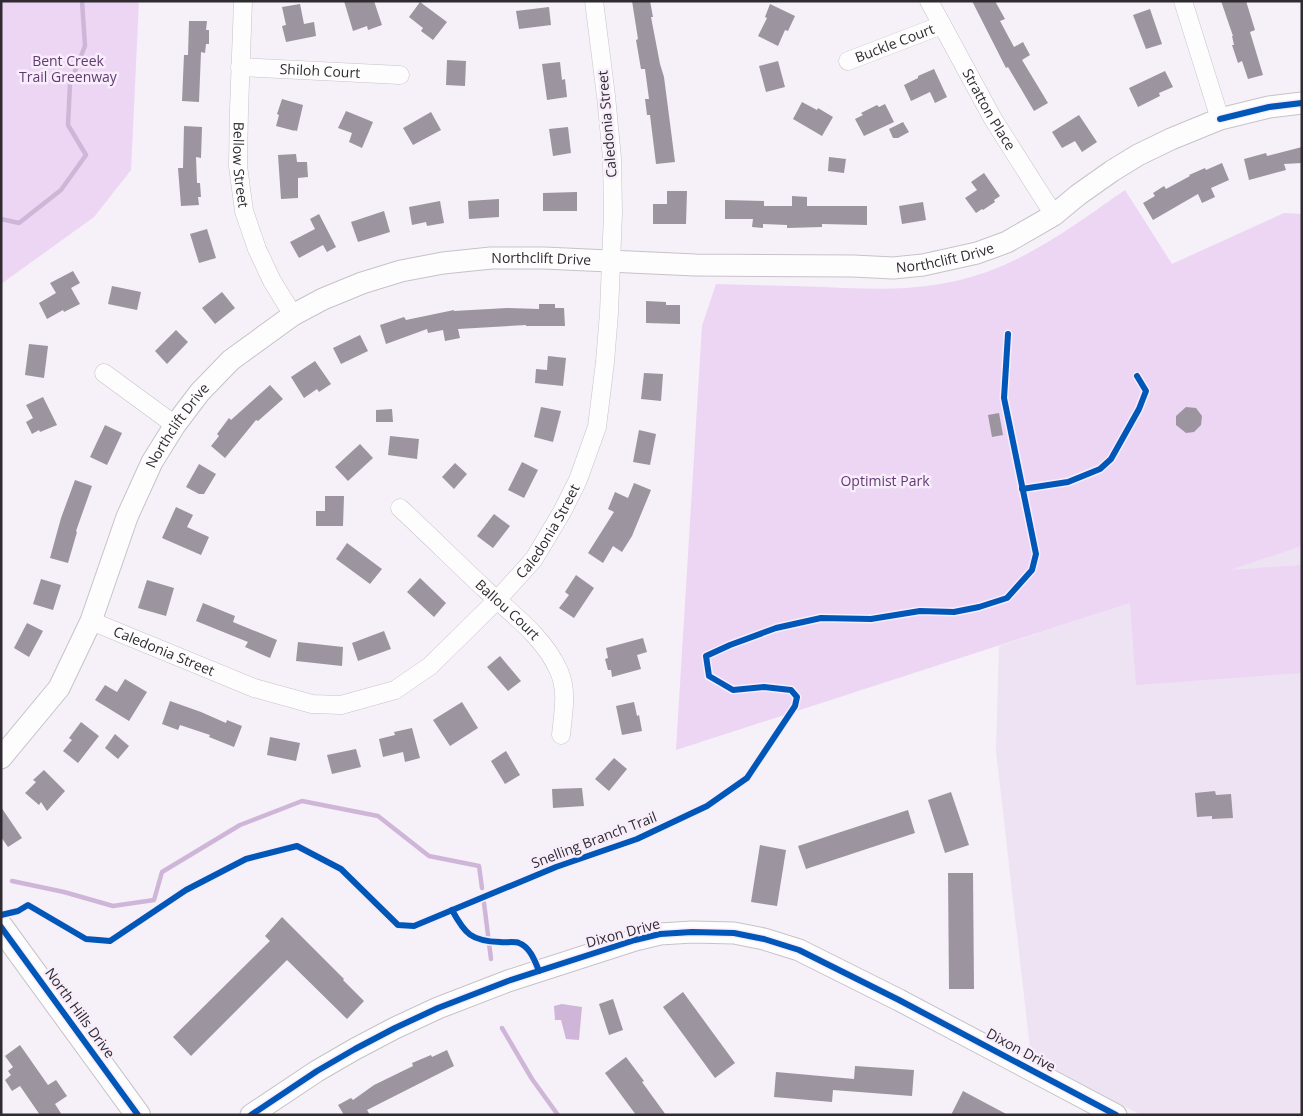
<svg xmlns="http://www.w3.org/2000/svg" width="1303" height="1116" font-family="'Open Sans',sans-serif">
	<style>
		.built { fill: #eee3f2 }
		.green { fill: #ecd6f4 }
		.water { fill: #cfb6d8 }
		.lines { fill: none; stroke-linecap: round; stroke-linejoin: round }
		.stream { stroke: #cfb6d8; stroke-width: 4.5 }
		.building { fill: #9c949f }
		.minor-casing { stroke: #c7c2c8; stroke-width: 19 }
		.tertiary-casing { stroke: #c7c2c8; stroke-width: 23 }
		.secondary-casing { stroke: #c7c2c8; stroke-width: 26 }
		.minor { stroke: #fefdfe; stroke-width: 18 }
		.tertiary { stroke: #fefdfe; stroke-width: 21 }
		.secondary { stroke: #fefdfe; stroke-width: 24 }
		.cycleway-casing { stroke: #f7edfb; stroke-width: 9 }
		.cycleway { stroke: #0057b8; stroke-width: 6 }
		.labels { text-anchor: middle; stroke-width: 5; stroke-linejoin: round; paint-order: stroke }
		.street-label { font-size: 14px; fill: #2f2b30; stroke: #f7edfb }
		.park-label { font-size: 14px; fill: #643973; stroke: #f7edfb }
	</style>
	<rect width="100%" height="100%" fill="#f6f0f8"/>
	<path class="built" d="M1302,546V1115H1141L1031,1057L996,751L999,646Z"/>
	<g class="green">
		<path d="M1,1H139L131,170L94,217L1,284Z"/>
		<path d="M1125,190L1172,264L1284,213L1302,214V546L1230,570L1302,565V673L1136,685L1130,603L676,750L702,326L716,284C752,285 787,286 823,287C888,290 940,292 1002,266C1046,247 1086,217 1125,190Z"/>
	</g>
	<path class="water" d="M562,1004L582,1007L579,1040L566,1039L561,1020H555L554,1006Z"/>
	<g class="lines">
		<g class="stream">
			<path d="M1,219L19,223L61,190L86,155L68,125L70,84L85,46L82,1"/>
			<path d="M12,881L64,892L113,906L154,900L162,872L240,825L302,801L378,816L429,856L479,866L482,888"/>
			<path d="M484,903L491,959"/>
			<path d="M502,1028L532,1079L558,1115"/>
		</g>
	</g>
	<g class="building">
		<path d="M344,1H374L382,25L368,30L367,26L353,31Z"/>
		<path d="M632,1H650L653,17H651L660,64L664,77L675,162L656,164L650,115H647L645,99H649L645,69H641L636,40L638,39Z"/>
		<path d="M972,1H995L1005,19L1000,21L1014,47L1023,42L1030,55L1022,60L1048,103L1034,111L1008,67L1006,68Z"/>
		<path d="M1221,1H1246L1255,30L1250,32L1263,75L1248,79L1242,61L1238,63L1232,45H1234L1232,36H1233Z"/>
		<path d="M420,2L447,22L433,40L421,31L423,28L409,17Z"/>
		<path d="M300,4L304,24L314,22L316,36L286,42L282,26L286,25L282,7Z"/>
		<path d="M770,4L795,16L788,31L785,30L778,46L758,36L767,18L765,17Z"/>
		<path d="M549,7L551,25L519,29L516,11Z"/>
		<path d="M1150,9L1162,44L1146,49L1133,15Z"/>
		<path d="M189,21H207L206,30H209V44H206L205,53L201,52L199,102L182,101L184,55H188Z"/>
		<path d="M447,60L466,61L465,86L446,85Z"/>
		<path d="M778,61L785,87L766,92L759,66Z"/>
		<path d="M560,62L562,80L565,79L567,97L547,100L542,64Z"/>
		<path d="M934,69L947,97L935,103L930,92L911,101L904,85L918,78V76Z"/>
		<path d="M1165,71L1173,87L1159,93L1160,96L1138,107L1129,88Z"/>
		<path d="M282,99L303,105L297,131L294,130L295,131L276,126L279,115L277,114Z"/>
		<path d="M802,102L817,110L818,108L833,117L822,136L793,119Z"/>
		<path d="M885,104L894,122L864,136L855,119L863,115L861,113L877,105L879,107Z"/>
		<path d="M346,111L373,122L362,148L349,142L352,133L338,128Z"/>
		<path d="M431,112L441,130L413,145L403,128Z"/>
		<path d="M1079,115L1097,142L1082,152L1075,141L1062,148L1052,132Z"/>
		<path d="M903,122L909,132L898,138H893L889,129Z"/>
		<path d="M184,126L202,127L201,158L196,157L197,183H200L201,197H198L199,205L181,206L178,168H183Z"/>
		<path d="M568,127L571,153L553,156L549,129Z"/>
		<path d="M1302,147V163L1284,164L1286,170L1249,180L1244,159L1266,153L1267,156Z"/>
		<path d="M296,154L297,162H307L308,177L298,178V198L281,199L278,155Z"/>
		<path d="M829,157L846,159L844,173L828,171Z"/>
		<path d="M1222,163L1229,180L1211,188L1215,197L1202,203L1198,194L1153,220L1143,203L1155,196L1153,193L1164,186L1166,189L1190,176L1189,175L1205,168L1206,170Z"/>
		<path d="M984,173L1000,196L994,200L995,202L983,210L982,209L976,213L965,198L977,190L971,182Z"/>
		<path d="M667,191H687L686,224H653V204H667Z"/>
		<path d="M577,192V211H543V193Z"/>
		<path d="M792,196L807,197V206H867V225L822,224V227L787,228V225L763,224V228L752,227L753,219H725V200L764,201V206H792Z"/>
		<path d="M499,199V217L469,219L468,201Z"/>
		<path d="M440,201L444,223L427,226L426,222L412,225L409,207Z"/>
		<path d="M923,202L926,220L902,224L899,206Z"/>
		<path d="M384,211L390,232L358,242L351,222Z"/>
		<path d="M319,214L336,247L327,252L323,245L299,258L290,242L315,229L310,219Z"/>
		<path d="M207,229L216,258L199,263L190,234Z"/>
		<path d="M73,271L80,283L71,288L80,304L64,312L63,310L47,319L39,303L56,293L50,283Z"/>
		<path d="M112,286L141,292L137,310L108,304Z"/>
		<path d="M222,292L235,308L215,324L202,308Z"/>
		<path d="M646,301L666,302V305H680V324L646,323Z"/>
		<path d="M539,304H555V308H564L565,326H526V325L458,329L460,338L445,341L443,330L428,333L427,329L386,344L380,325L404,317L406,320L454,310V311L507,308L539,309Z"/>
		<path d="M176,330L188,342L167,364L155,351Z"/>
		<path d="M360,335L368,351L341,364L333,348Z"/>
		<path d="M29,344L48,346L44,378L25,375Z"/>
		<path d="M548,356L566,358L563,386L535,383L536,369L547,370Z"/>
		<path d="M315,361L331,384L319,392L317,389L304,398L291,377Z"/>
		<path d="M644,373L663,374L661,401L641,399Z"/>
		<path d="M270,385L283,399L258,421L256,420L225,458L211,446L219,436L217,434L229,418L231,420Z"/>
		<path d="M43,397L57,425L40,432L39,430L32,434L26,422L33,418L26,405Z"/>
		<path d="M541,407L561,411L553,442L534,437Z"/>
		<path d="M1186,407L1196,408L1202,416L1201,425L1194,432L1186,433L1176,425V416Z"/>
		<path d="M392,409L393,422H376V410Z"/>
		<path d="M999,413L1003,435L992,437L988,415Z"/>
		<path d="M105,425L122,433L107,465L90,457Z"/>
		<path d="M639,430L656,434L650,465L633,462Z"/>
		<path d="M390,436L419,439L417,459L388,455Z"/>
		<path d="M360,444L373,458L348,481L335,467Z"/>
		<path d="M522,462L538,470L524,498L508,490Z"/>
		<path d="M455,463L467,474L454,489L442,477Z"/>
		<path d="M199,464L216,474L204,494H199L186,487Z"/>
		<path d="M75,480L92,486L76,531L77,532L68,563L50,558L61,518Z"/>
		<path d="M634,483L651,490L632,536L622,552L613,546L603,563L588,553L614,512L608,509L615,492L628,498Z"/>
		<path d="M325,496H344L343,526H316V511H325Z"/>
		<path d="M176,507L193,515L187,527L209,537L201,555L162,538Z"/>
		<path d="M494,514L510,526L493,548L477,536Z"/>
		<path d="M347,543L382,569L370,584L336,559Z"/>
		<path d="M576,575L594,588L574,618L559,608L569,595L565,592Z"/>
		<path d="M420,578L446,603L434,617L407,592Z"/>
		<path d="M41,579L61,585L53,610L33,604Z"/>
		<path d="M147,580L174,588L166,616L138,608Z"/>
		<path d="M203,603L235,616L233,622L277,640L270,658L245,647L248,642L196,621Z"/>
		<path d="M27,623L43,631L29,657L14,648Z"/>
		<path d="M384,631L391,649L358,661L352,643Z"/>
		<path d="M643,638L647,652L637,655L641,669L612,677L611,670H608L605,659L608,658L606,648Z"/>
		<path d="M298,642L343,647L342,666L296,661Z"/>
		<path d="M500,656L521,681L508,691L487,667Z"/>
		<path d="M125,679L147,692L129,721L95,700L105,685L117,692Z"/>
		<path d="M170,701L201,712L226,723L227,720L242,726L234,747L209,737L210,735L180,725L178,730L162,724Z"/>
		<path d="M462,702L478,728L450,746L433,720Z"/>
		<path d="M634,702L637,716L639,715L642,731L622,735L616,706Z"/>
		<path d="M81,722L99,736L78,763L63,751L72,740L69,738Z"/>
		<path d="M412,728L420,758L405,762L403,752L383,757L379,739L395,735L394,732Z"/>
		<path d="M115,734L129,746L118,759L105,748Z"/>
		<path d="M270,737L300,743L296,761L267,755Z"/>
		<path d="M356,749L361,767L332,774L327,755Z"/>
		<path d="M506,751L520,775L505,784L491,761Z"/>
		<path d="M614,758L627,769L609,791L595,779Z"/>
		<path d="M44,770L65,791L47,811L41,802L39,805L25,793L36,782L33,780Z"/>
		<path d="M582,788L584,806L553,808L552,789Z"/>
		<path d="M1215,791L1216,795L1231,794L1233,818L1212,819V816L1197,817L1195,793Z"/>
		<path d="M951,792L969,845L945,853L928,800Z"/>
		<path d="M1,807L22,838L8,847L1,837Z"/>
		<path d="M908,810L915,833L806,869L798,846Z"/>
		<path d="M760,845L786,850L777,906L751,902Z"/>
		<path d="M948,873H973L974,989H949Z"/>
		<path d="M282,917L344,979L343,980L364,1001L347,1019L287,960L191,1056L173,1037L270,941L265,936Z"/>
		<path d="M683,992L735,1063L715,1078L663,1007Z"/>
		<path d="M613,999L623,1030L609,1035L599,1004Z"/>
		<path d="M20,1045L48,1085L56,1080L67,1096L55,1104L62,1115H40L20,1086L12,1091L5,1080L11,1075L8,1071L13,1067L5,1056Z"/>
		<path d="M447,1050L454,1066L367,1110L370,1115H344L338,1105L351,1098L353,1100L374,1085L413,1066L412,1063L431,1055L432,1057Z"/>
		<path d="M626,1057L644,1081L642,1082L666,1115H636L605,1073Z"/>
		<path d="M855,1066L914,1070L912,1096L833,1090L832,1102L774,1097L776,1072L854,1079Z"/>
		<path d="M963,1091L1008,1115H951Z"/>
	</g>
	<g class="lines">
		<g class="minor-casing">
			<g id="minor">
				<path id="s1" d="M243,1L239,110L238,166L244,211L257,249L272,281L293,315"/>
				<path id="s2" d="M929,1L993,119L1054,215"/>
				<path d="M1183,1L1220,119"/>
				<path id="s3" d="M848,61L942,25"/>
				<path id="s4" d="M240,67L400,75"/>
				<path d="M104,373L175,425"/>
				<path id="s5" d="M400,508C429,535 457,563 486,590C512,614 544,637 559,671C568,692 563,713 561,735"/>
				<path id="s6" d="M91,621L254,688L312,704L341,705L395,690L430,666L497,600L534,559L562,512L578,480L597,427L605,362L609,313L613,213L612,158L606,96L594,1"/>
			</g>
		</g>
		<g class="tertiary-casing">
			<g id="tertiary">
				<path id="s7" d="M1,758L59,688L91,621L127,517L152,462L175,425L200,392L231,360L293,315L323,299L362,283L401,271L443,263L491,258H544L695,265L853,266L893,268L923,265L977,253L1007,242L1054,215L1078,195L1112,171L1138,155L1171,139L1220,119L1269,107L1302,103"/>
				<path d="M251,1115L317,1071L355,1049L395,1028L438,1008L508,981L635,940L660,934L692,932L734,933L764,939L799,950L899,1000L1116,1115"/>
			</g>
		</g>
		<g class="secondary-casing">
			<path id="secondary" d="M1,927L138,1115"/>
		</g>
		<use href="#minor" class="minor"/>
		<use href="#tertiary" class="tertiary"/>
		<use href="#secondary" class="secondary"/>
		<g class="cycleway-casing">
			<g id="cycleway">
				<path d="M1220,119L1269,107L1302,103"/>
				<path d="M1022,489L1068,482L1100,469L1111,459L1139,409L1146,391L1137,376"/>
				<path d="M452,910C465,934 471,941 500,942C505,943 514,941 519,943C530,947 535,961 539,971"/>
				<path d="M1,915L18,911L28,905L86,939L110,941L186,890L246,859L297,846L341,869L398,925L414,926L556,867L637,839L707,806L747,778L795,706L797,697L791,690L764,687L733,690L709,676L706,656L730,645L776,628L821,618L871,619L920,611L954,612L979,607L1007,598L1032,570L1036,554L1004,398L1008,334"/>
				<path d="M1,927L138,1115"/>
				<path d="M251,1115L317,1071L355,1049L395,1028L438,1008L508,981L635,940L660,934L692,932L734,933L764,939L799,950L899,1000L1116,1115"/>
			</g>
		</g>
		<use href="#cycleway" class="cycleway"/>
	</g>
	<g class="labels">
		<g class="street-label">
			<text dy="5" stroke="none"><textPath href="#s3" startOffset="50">Buckle Court</textPath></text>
			<text dy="5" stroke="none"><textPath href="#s4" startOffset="80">Shiloh Court</textPath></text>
			<text dy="5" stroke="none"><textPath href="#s2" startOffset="124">Stratton Place</textPath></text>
			<text transform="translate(607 124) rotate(-95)" y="5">Caledonia Street</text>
			<text dy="5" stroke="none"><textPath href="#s1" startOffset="164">Bellow Street</textPath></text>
			<text dy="5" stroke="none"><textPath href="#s7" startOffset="1205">Northclift Drive</textPath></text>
			<text dy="5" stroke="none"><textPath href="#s7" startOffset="800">Northclift Drive</textPath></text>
			<text dy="5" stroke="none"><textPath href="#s7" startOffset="380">Northclift Drive</textPath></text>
			<text dy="5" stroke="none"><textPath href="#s6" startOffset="544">Caledonia Street</textPath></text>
			<text dy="5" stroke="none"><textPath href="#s5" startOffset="148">Ballou Court</textPath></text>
			<text dy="5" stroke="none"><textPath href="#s6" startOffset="79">Caledonia Street</textPath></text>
			<text transform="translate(594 840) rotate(-21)" y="5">Snelling Branch Trail</text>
			<text transform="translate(623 933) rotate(-15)" y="5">Dixon Drive</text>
			<text transform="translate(80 1013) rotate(54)" y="5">North Hills Drive</text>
			<text transform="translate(1021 1050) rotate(28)" y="5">Dixon Drive</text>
		</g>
		<g class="park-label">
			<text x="68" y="66">Bent Creek<tspan x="68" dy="16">Trail Greenway</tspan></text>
			<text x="885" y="486">Optimist Park</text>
		</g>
	</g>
	<rect width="1303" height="1116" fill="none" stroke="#2f2b30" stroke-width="5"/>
</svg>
